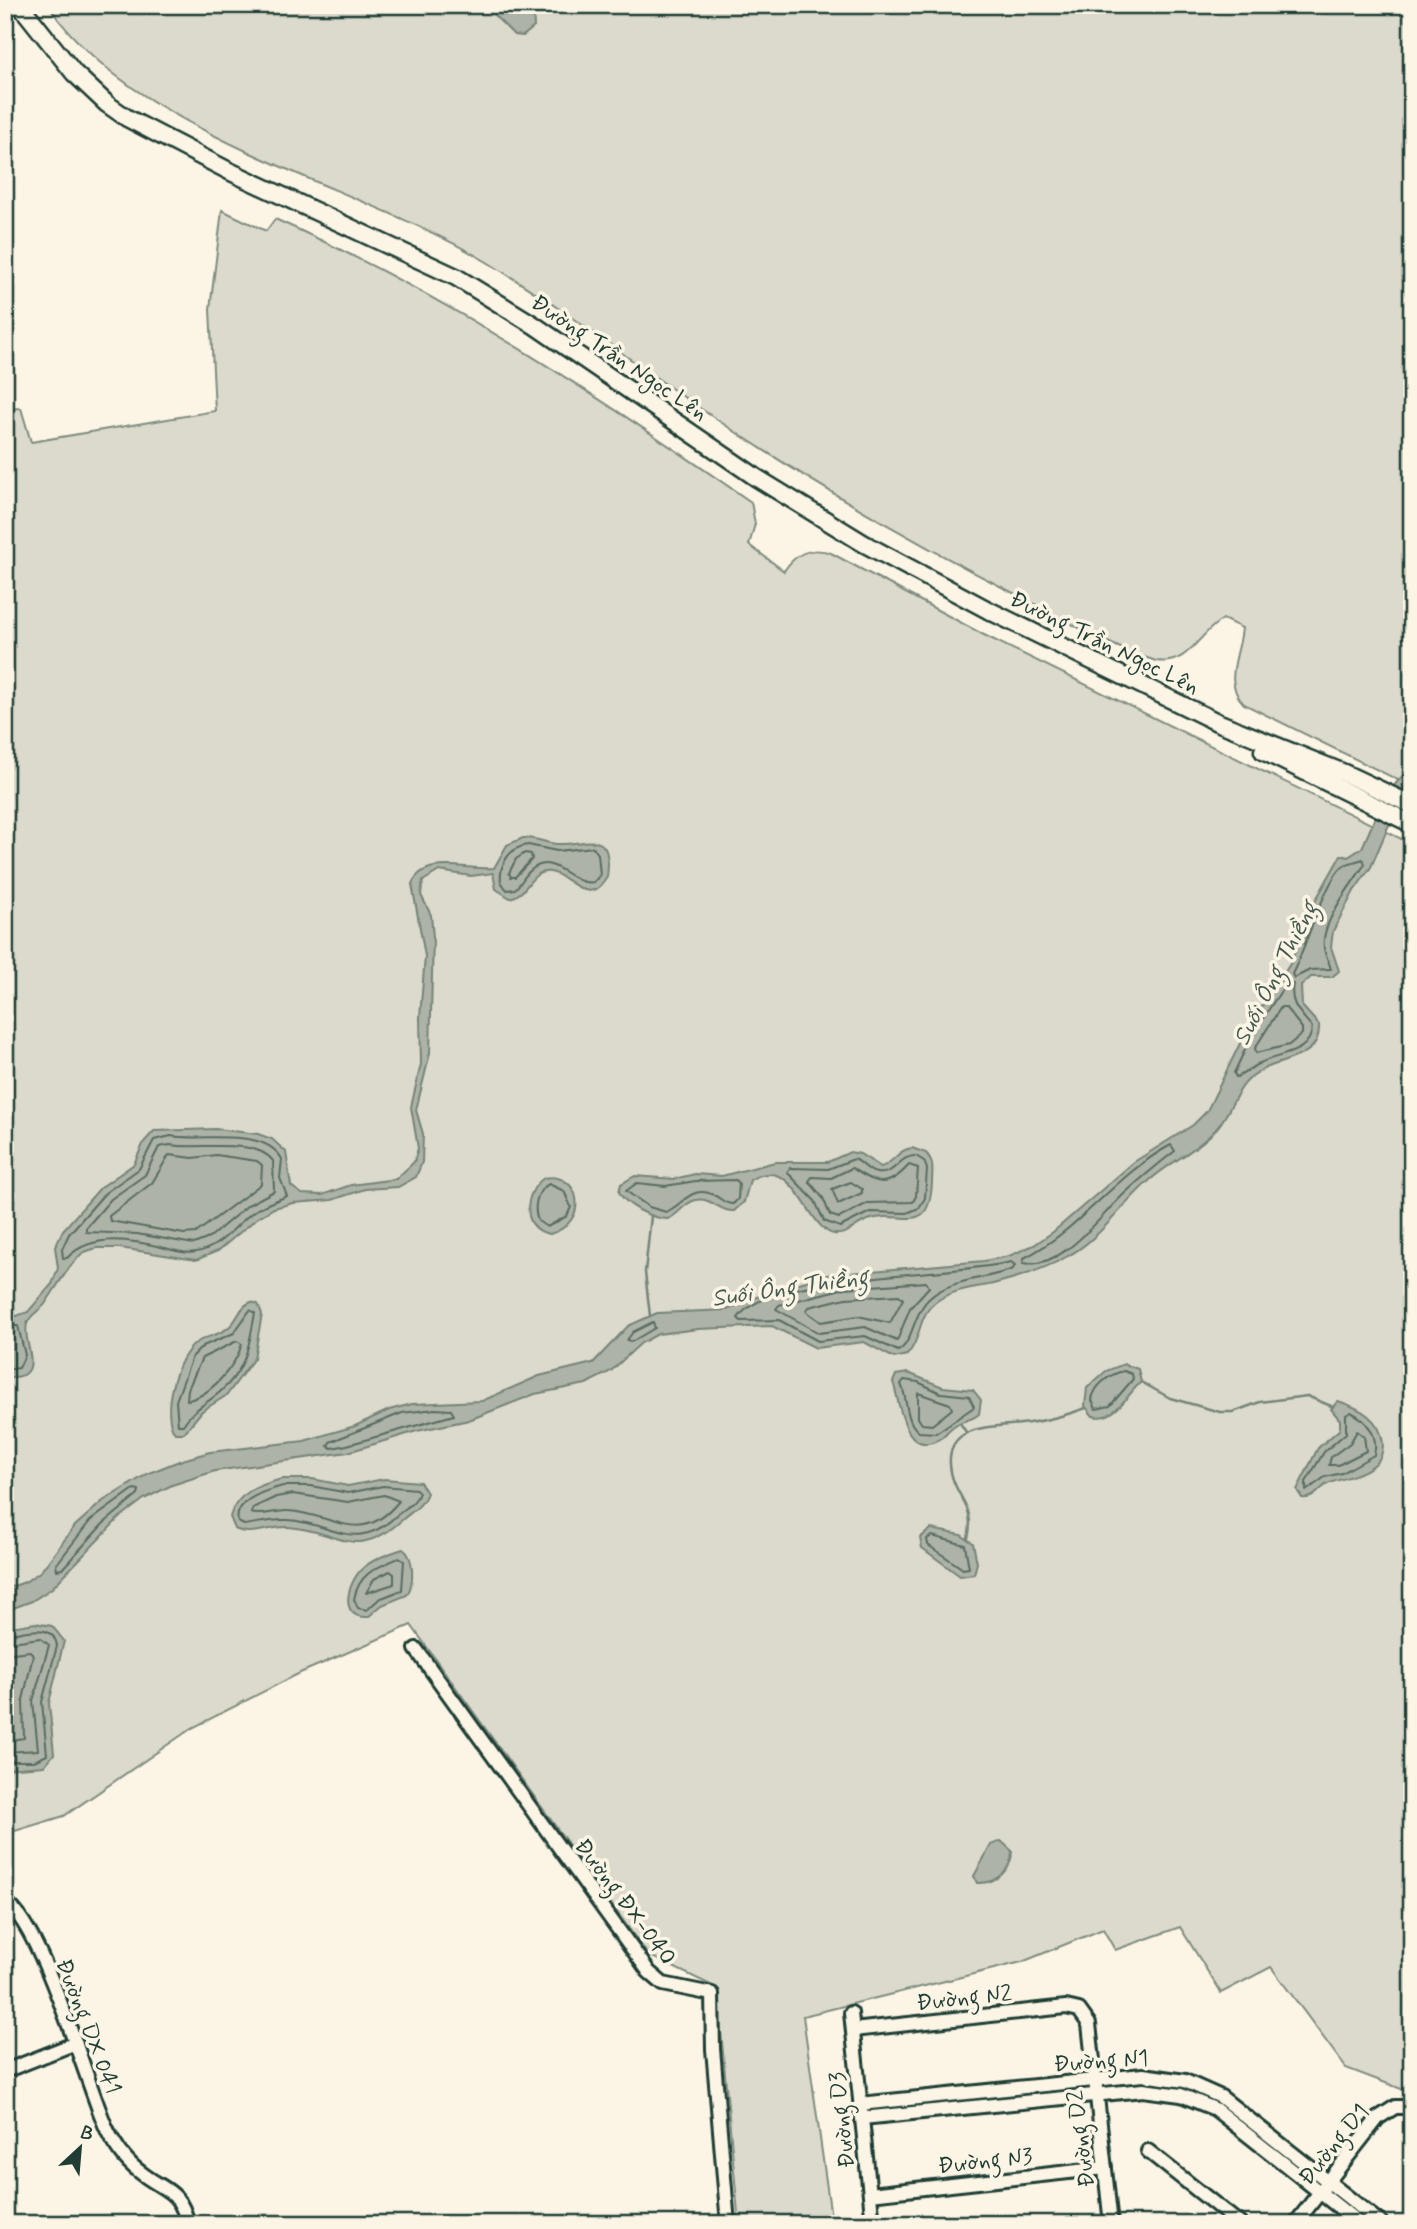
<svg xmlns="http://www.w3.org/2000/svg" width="1417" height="2229" font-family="Mynerve,sans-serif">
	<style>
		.green { fill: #dcdacc; stroke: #7e8c80; stroke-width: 2 }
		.water { fill: #aeb3a7; stroke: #758479; stroke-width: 2 }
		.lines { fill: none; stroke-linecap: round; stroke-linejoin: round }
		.shore { stroke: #586c62; stroke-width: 2 }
		.stream { stroke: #758479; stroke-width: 2.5 }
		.street-casing { stroke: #1f3d34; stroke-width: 18 }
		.secondary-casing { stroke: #1f3d34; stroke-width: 21 }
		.street { stroke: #fcf5e5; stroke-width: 12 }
		.secondary { stroke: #fcf5e5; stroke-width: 16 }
		.labels { text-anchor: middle; stroke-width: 7; stroke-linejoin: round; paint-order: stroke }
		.street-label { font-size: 23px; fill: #1f3d34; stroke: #fcf5e5 }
		.water-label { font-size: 24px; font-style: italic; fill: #435a51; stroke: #fcf5e5 }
	</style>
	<rect width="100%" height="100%" fill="#fcf5e5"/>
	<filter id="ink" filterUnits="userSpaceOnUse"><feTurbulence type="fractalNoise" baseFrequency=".0143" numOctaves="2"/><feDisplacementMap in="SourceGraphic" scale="14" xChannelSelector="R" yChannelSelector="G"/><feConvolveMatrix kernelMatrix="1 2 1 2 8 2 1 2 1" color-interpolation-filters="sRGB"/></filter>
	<g filter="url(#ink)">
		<g class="green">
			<path d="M48,5H1412V787L1244,704C1222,682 1240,655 1242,628L1223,619C1198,633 1190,666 1156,661C1109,647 1064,619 1021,597C911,541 803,478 701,409C630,360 561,307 487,262C355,183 135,136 48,5Z"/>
			<path d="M222,210L266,231L275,219C450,297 594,393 751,502L755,524L749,545L784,571C795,554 811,546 831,553L984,635L1412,844V2093L1346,2068L1271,1967L1221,1993L1180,1927L1115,1950L1103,1929L1022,1962L803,2016L832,2224H739L717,1988L648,1955L411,1625L300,1673L192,1728L64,1816L5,1834V409L21,408L31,442L215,411L210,309Z"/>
		</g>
		<g class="water">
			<path d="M484,5H533L534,27L523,36L514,35Z"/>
			<path d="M1412,765V792L1388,827L1371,867L1354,891L1333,931L1331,947L1339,971L1332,977H1311L1301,986L1302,1006L1319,1025C1321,1059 1283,1058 1262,1070C1236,1083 1234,1108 1217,1128C1199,1149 1170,1162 1150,1180C1122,1204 1100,1239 1068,1256C1047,1268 1017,1278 993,1284C974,1288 954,1289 937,1301C917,1315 922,1339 907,1355L894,1358L864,1342L816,1348L772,1326L698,1329L658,1334L641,1343L611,1371L586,1384L535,1394L469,1420L417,1431L348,1452L215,1471L172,1485L144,1499L119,1518L52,1588L32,1601L5,1611V1589L25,1582L41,1571L75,1526L103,1501L149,1473L179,1461L210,1452L304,1441L355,1426L389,1410L412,1404L482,1401L539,1376L593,1363L628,1326L657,1313L727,1310L771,1291L827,1275L984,1261L1009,1256L1034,1245L1053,1232L1134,1162L1193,1125L1207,1111L1247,1029L1290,964L1313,905L1341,855L1348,857L1362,848L1384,797Z"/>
			<path d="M523,838C535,837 545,843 557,844C584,846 614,825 607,877C589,910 569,874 550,872C530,869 528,895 510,898L496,889L493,873L471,876L439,871L423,881L421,895L431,915L433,937L430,1053L416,1110L423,1134L422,1162L416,1177L398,1187L365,1189L332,1200L293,1203L274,1208L257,1218L218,1251L196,1260L120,1248H97L84,1252C71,1261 55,1290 45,1304C39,1312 30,1314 27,1324C21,1343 50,1380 5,1377V1320L28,1312L52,1284L58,1268L55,1247L63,1230L100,1188L134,1164L144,1142L154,1131L216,1129L258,1134L272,1139L286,1152L291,1186L302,1194L322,1195L351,1185L396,1179L414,1162L418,1148L411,1107L421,1064L420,1017L425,956L412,884C425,854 469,871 494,868L507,845Z"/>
			<path d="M912,1148L926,1153C935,1163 932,1170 932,1183C929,1239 901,1208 868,1220C855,1224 848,1236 834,1234C807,1230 796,1152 750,1180L744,1202L734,1211C719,1212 712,1197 696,1200C684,1202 679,1215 668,1219C653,1219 626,1206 619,1192L621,1184L635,1176L674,1179L695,1174L722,1176L775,1162H828L850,1152L860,1154L881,1167C894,1163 897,1150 912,1148Z"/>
			<path d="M544,1178C581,1171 591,1222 550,1234C520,1230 524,1191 544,1178Z"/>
			<path d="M251,1302L258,1304L262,1314L254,1358L227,1395L202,1411L184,1433H175C160,1413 176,1357 196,1343C207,1335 220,1336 230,1326C239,1318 239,1307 251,1302Z"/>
			<path d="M1124,1364L1138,1369L1141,1382C1127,1394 1115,1422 1093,1416L1085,1406L1087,1388L1106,1371Z"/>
			<path d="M908,1373L943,1387L973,1390L981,1400L979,1414C971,1421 962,1420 954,1426C949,1429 946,1434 941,1438C904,1461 900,1402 893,1382L896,1375Z"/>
			<path d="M1338,1401C1360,1408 1381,1419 1383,1444C1383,1452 1381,1459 1375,1464C1364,1474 1344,1478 1330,1483C1318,1487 1317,1500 1302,1498L1297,1490L1318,1448L1340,1429V1420L1331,1409Z"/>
			<path d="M282,1479H312L348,1486L384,1479L420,1482L427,1493C422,1507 413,1510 402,1520C354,1563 339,1530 288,1527C271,1526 250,1537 235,1529L230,1517C236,1493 259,1485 282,1479Z"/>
			<path d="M931,1529L961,1535L973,1543L977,1563L974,1574L960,1576L922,1548L920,1538Z"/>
			<path d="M403,1549C415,1557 414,1584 407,1595L382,1605L368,1617C337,1619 348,1581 363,1568C373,1559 390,1553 403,1549Z"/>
			<path d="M35,1623L52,1626L64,1641L49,1703L54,1754L44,1766L5,1769V1628Z"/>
			<path d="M1001,1841L1012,1851C1012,1870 996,1884 977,1883L974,1876L991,1845Z"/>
		</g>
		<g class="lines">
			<g class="shore">
				<path d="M528,845L557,851L593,847L598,854L600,875L594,882C570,887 554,849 530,871C524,876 521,884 515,889L507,890L501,882C499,865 509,847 528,845Z"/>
				<path d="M525,853L531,854L532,859L515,877H511L509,873L516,859Z"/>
				<path d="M1363,859L1365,864C1352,884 1320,923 1324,948C1325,955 1329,962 1331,969L1310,970L1294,978L1292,974C1304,952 1326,879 1343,866C1347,863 1358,861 1363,859Z"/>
				<path d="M1287,982L1293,984C1289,1005 1300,1012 1312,1027C1311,1055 1279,1053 1260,1063C1251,1067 1244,1075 1236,1077L1234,1073L1253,1033Z"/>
				<path d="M1281,1007H1285L1302,1028V1034L1289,1045L1256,1053L1255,1048Z"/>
				<path d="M171,1136C201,1142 264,1126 282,1159L280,1178L287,1196C276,1201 264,1204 253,1212C235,1225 221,1248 196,1252C185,1254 176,1251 165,1248C133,1240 92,1232 67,1258H63L62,1249L69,1234L105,1193L139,1169L154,1140Z"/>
				<path d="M170,1145C197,1150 256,1137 273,1161L274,1191L248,1205L209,1238L194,1244L137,1234L86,1232V1228L111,1199L145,1175L159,1147Z"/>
				<path d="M1171,1145L1175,1151C1157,1165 1140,1179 1124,1194C1099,1217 1063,1270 1023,1263L1024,1258C1080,1230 1116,1174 1171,1145Z"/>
				<path d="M169,1155L193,1158L216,1155L257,1161L262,1165L261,1184L196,1233L184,1234L110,1221L109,1216L152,1183Z"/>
				<path d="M916,1156L924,1161L927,1169L925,1198L919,1208L907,1213L870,1212L840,1227L824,1221L815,1201L787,1172L790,1168L828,1169L854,1159C863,1162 867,1172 877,1173C895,1176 899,1155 916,1156Z"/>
				<path d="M909,1165L918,1168L916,1196L913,1202L868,1203L839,1218L830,1215L823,1198L809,1181L812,1177L831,1178L852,1168C876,1185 888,1189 909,1165Z"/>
				<path d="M736,1180L739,1183L738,1199L733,1204C724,1204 721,1198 712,1194C690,1186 683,1205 666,1212L649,1207L626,1191L637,1183L665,1186L696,1181Z"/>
				<path d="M851,1182L862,1189V1193L838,1204L832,1189Z"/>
				<path d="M549,1184L564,1191L571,1207L567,1216L547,1227L538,1221C533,1208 536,1190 549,1184Z"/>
				<path d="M1011,1262L1015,1265L1013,1269C986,1280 953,1278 931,1297C913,1311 913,1344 898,1351L865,1336L818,1341L779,1320L741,1321L738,1318C770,1271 954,1277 1011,1262Z"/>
				<path d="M926,1282L929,1287L910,1308L897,1341L865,1327L819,1333L776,1309L779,1305L845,1288Z"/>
				<path d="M899,1295L903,1299L890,1323L858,1316L821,1322L806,1311L809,1307L846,1298Z"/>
				<path d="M250,1310L255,1313C249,1345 247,1369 220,1392C206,1404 193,1409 183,1425H178L176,1401L192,1357L203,1346L234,1333Z"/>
				<path d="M653,1322L655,1328L631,1342L627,1340L633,1332Z"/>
				<path d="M5,1326H18L25,1355L19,1368L5,1370"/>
				<path d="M237,1341L242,1344C236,1365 210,1397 187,1400L188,1389L202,1358Z"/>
				<path d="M1124,1371L1132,1374L1133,1379L1110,1406L1096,1409L1092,1400C1094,1385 1110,1374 1124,1371Z"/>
				<path d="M904,1380L918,1382L941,1393L969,1396L974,1407L936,1433L919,1432C905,1422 908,1399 901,1384Z"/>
				<path d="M918,1393L950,1404L952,1409L932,1425L922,1424L918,1418Z"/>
				<path d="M435,1409L451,1410L454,1415L347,1445L332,1448L328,1446L330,1442L402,1413Z"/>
				<path d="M1351,1412C1368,1421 1379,1436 1374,1455L1342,1473L1325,1477L1306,1491V1482L1324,1452L1346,1433V1415Z"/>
				<path d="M1357,1431L1364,1436L1366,1451L1338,1465H1329L1331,1457L1350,1443Z"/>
				<path d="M283,1486H311L348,1493L383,1486L416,1489L419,1493C415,1504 405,1508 396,1516C356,1554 332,1523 288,1520C273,1519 259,1523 244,1525L238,1522C233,1500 267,1490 283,1486Z"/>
				<path d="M134,1489L139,1490L138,1495L103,1524L62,1569L57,1570L56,1565L90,1521Z"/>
				<path d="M293,1494L348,1502L384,1495L399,1501C361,1548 335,1514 288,1511C277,1510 261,1517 251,1513L253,1508L276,1497Z"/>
				<path d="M932,1536L965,1545L969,1568L963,1569L928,1545L927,1539Z"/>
				<path d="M399,1558L404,1561L402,1590L379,1599L367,1610L358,1608L354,1599C359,1573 377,1567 399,1558Z"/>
				<path d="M390,1571L394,1574V1584L366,1593L374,1579Z"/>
				<path d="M5,1634C23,1634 53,1620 57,1646L42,1702L47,1755L34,1761H5"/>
				<path d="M5,1643L40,1638L49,1645L33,1701L38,1750L5,1752"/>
				<path d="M5,1654L30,1651L33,1655L23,1700L24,1738L5,1741"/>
			</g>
			<g class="stream">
				<path d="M650,1316L645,1272L651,1216"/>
				<path d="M1141,1382L1170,1398L1220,1412H1233L1260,1402L1307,1396L1331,1406"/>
				<path d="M960,1423L966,1432"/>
				<path d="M968,1538C976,1505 956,1499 951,1472C941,1420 998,1428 1029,1423C1048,1420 1067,1415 1086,1408"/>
			</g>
			<g class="street-casing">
				<g id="street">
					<path d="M416,1649L649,1972L663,1984L712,1994L713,2049L728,2224"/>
					<path d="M5,1902C41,1923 86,2081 105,2125C112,2142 125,2161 140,2172C165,2192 179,2188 188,2224"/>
					<path d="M851,2013L873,2224"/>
					<path d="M853,2030L1066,2007L1079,2010L1089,2024L1111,2224"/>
					<path d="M5,2071L76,2043"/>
					<path d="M860,2104L1143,2075L1185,2081L1221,2097L1382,2224"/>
					<path d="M862,2118L1143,2090L1181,2095L1215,2109L1360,2224"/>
					<path d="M1148,2151L1240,2224"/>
					<path d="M870,2194L1105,2168"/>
					<path d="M1295,2224L1378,2118L1395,2107H1412"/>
				</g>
			</g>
			<g class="secondary-casing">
				<g id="secondary">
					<path d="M20,5L74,73L107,104L127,118L229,171L456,277L534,325L757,478L863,543L988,610L1217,722L1344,773L1412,805"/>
					<path d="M1263,751L1412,824"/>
				</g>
			</g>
			<use href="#street" class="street"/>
			<use href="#secondary" class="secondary"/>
		</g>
	</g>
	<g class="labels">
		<g class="street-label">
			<text transform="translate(620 357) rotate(34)" y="8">Đường Trần Ngọc Lên</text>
			<text transform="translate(1105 642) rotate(26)" y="8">Đường Trần Ngọc Lên</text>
			<text transform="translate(626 1901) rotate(53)" y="8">Đường ĐX-040</text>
			<text transform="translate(964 1997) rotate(-6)" y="8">Đường N2</text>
			<text transform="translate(89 2026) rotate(69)" y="8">Đường DX 041</text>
			<text transform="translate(1101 2060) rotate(-4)" y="8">Đường N1</text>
			<text transform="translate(841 2120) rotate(-96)" y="8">Đường D3</text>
			<text transform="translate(1080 2139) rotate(-97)" y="8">Đường D2</text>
			<text transform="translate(1333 2144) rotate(-51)" y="8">Đường D1</text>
			<text transform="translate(985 2160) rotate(-6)" y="8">Đường N3</text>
		</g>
		<g class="water-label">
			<text transform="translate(1275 973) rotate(-63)" y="8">Suối Ông Thiềng</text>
			<text transform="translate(790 1287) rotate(-8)" y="8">Suối Ông Thiềng</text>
		</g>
	</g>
	<rect width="1417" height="2229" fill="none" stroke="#fcf5e5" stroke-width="28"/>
	<rect x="14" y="14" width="1389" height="2201" fill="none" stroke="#1f3d34" stroke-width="2.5" filter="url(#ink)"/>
	<g transform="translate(80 2148) rotate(26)" stroke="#fcf5e5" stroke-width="5" paint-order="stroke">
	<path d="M0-5L12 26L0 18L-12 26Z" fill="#1f3d34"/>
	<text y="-10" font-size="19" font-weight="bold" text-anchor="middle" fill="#1f3d34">B</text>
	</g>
</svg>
